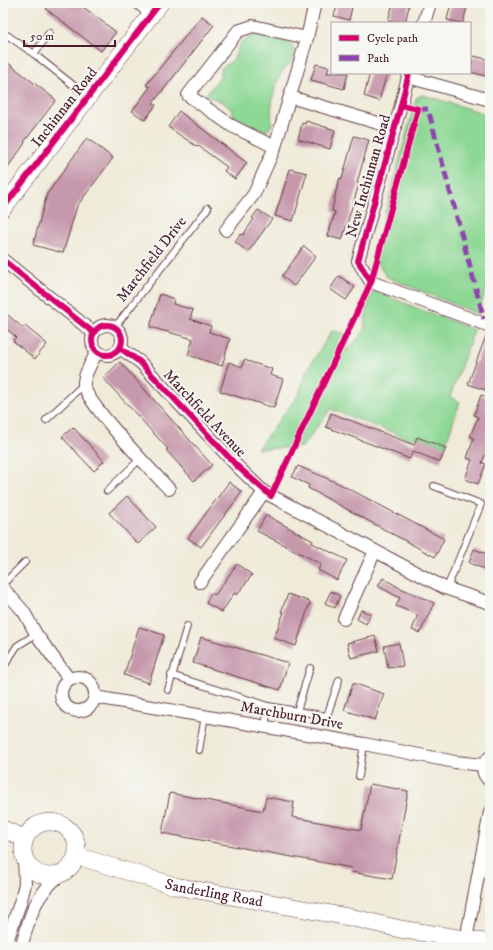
<svg xmlns="http://www.w3.org/2000/svg" width="493" height="950" font-family="'IM FELL DW Pica',serif">
	<style>
		.green { fill: #8dd894; stroke: #6c7c60 }
		.building { fill: #c698ac }
		.lines { fill: none; stroke-linecap: round; stroke-linejoin: round }
		.lane-casing { stroke: #633e45; stroke-width: 8 }
		.street-casing { stroke: #633e45; stroke-width: 14 }
		.secondary-casing { stroke: #633e45; stroke-width: 18 }
		.lane { stroke: #fff; stroke-width: 6 }
		.street { stroke: #fff; stroke-width: 12 }
		.secondary { stroke: #fff; stroke-width: 17 }
		.quiet { stroke: #8e44ad; stroke-width: 5; stroke-dasharray: 10 5; stroke-linecap: butt }
		.cycleway-casing { stroke: #f6f6f2; stroke-width: 8 }
		.cycleway { stroke: #d6006c; stroke-width: 6 }
		.labels { text-anchor: middle; stroke-width: 4; stroke-linejoin: round; paint-order: stroke }
		.street-label { font-size: 15px; fill: #4a1f2b; stroke: #f6f6f2 }
	</style>
	<rect width="100%" height="100%" fill="#f6f6f2"/>
	<filter id="ink" filterUnits="userSpaceOnUse"><feTurbulence type="fractalNoise" baseFrequency=".025" numOctaves="2"/><feDisplacementMap in="SourceGraphic" scale="8" xChannelSelector="R" yChannelSelector="G"/><feConvolveMatrix kernelMatrix="1 2 1 2 8 2 1 2 1" color-interpolation-filters="sRGB"/></filter>
	<filter id="wash" filterUnits="userSpaceOnUse"><feTurbulence type="fractalNoise" baseFrequency=".012" numOctaves="4" result="noise"/><feDisplacementMap in="SourceGraphic" scale="16" xChannelSelector="R" yChannelSelector="G"/><feGaussianBlur stdDeviation="0.9" result="paint"/><feColorMatrix in="noise" values="0 0 0 0 0 0 0 0 0 0 0 0 0 0 0 0 0 1.4 0 .05"/><feComposite in="paint" operator="in"/></filter>
	<g filter="url(#wash)">
		<rect width="100%" height="100%" fill="#f0ebd9"/>
		<g class="green">
			<path d="M256,35L290,43L294,50L291,63C275,72 269,108 272,125L267,131L239,122L234,116L232,110L223,102L207,96V93L220,77V69L233,60L241,42Z"/>
			<path d="M423,95L490,115V278L478,314L387,277L373,258L415,103L417,97Z"/>
			<path d="M373,291L474,330L450,397L460,402L445,446L416,436L412,440L331,409L302,447L257,449L299,394L307,370L332,331L347,334V352L364,331L367,306Z"/>
		</g>
		<g id="blocks">
			<g class="building">
				<path d="M51,3H78L116,32L101,51L46,9Z"/>
				<path d="M338,3H353L349,20L334,16Z"/>
				<path d="M393,3L409,6L405,23L388,21Z"/>
				<path d="M451,3H468L463,23L447,20Z"/>
				<path d="M202,16L214,25L153,103L156,105L145,120L132,111L150,87L146,85Z"/>
				<path d="M474,56L490,60V77L470,72Z"/>
				<path d="M3,59L56,100L24,142L25,143L3,174Z"/>
				<path d="M316,64L329,67L327,73H348L344,89L311,80Z"/>
				<path d="M370,73H387L379,101L364,96Z"/>
				<path d="M179,111L247,163L235,179L224,171L227,167L197,145L196,146L168,127Z"/>
				<path d="M306,121L335,130L330,149L298,139L302,123L305,124Z"/>
				<path d="M354,136L369,140L357,183L359,184L342,240L328,236L335,212L332,211L336,191L340,178L342,179Z"/>
				<path d="M87,138L113,158L77,206L63,253L33,245L47,194Z"/>
				<path d="M290,169L307,173L293,221L275,216Z"/>
				<path d="M258,210L272,219L248,252L235,242L241,234L243,235L254,219L252,218Z"/>
				<path d="M304,246L316,256L294,286L282,276Z"/>
				<path d="M339,276L355,287L346,300L330,289Z"/>
				<path d="M160,294L174,299L173,304L193,310L190,319L211,326L209,332L230,339L222,366L188,355L193,339L150,327Z"/>
				<path d="M3,311L23,328L25,326L47,344L35,359L13,341L16,337L3,326Z"/>
				<path d="M487,333H490V376L485,390L468,384Z"/>
				<path d="M244,360L272,369L270,375L283,379L274,408L220,391L229,362L242,367Z"/>
				<path d="M120,362L212,465L194,481L166,450L168,449L103,378Z"/>
				<path d="M481,395L490,398V430L486,441L490,443L482,463L486,464L478,484L465,479L472,460L467,458L474,438L470,436L478,417L474,415Z"/>
				<path d="M331,413L414,445L417,437L446,448L440,462L413,451L410,459L326,427Z"/>
				<path d="M73,427L104,461L94,471L62,437Z"/>
				<path d="M298,466L338,483L444,539L435,557L308,488L309,485L292,477Z"/>
				<path d="M229,482L242,492L201,547L188,538Z"/>
				<path d="M127,496L156,527L138,544L109,513Z"/>
				<path d="M266,515L313,541L312,543L347,560L337,580L318,570L321,564L257,531Z"/>
				<path d="M474,549L490,555V571L469,563Z"/>
				<path d="M237,564L252,575L237,595L234,593L222,612L206,603L211,593L215,595Z"/>
				<path d="M383,578L398,587L434,603L420,633L412,630L418,615L396,606L400,598L378,586Z"/>
				<path d="M331,591L340,596L335,608L325,603Z"/>
				<path d="M288,594L310,602L296,646L274,638L284,612H281Z"/>
				<path d="M361,610L371,614L366,624L357,619Z"/>
				<path d="M139,627L164,635L149,683L124,675Z"/>
				<path d="M375,636L379,651L351,658L347,643Z"/>
				<path d="M201,637L288,663L280,690L193,663Z"/>
				<path d="M399,643L403,666L388,668L384,646Z"/>
				<path d="M353,683L384,694L375,720L344,710Z"/>
				<path d="M370,784L408,791L392,879L351,872L352,868L162,833L170,793L263,811L266,797L294,802L292,817L361,830Z"/>
			</g>
		</g>
	</g>
	<g filter="url(#ink)">
		<use href="#blocks" fill-opacity="0" stroke="#633e45" stroke-width="1"/>
		<g class="lines">
			<g class="lane-casing">
				<g id="lane">
					<path d="M134,3L148,15"/>
					<path d="M3,36L7,35L34,54L87,96"/>
					<path d="M34,54L49,33"/>
					<path d="M115,327L208,208"/>
					<path d="M46,420L84,384"/>
					<path d="M434,486L481,504L447,588"/>
					<path d="M107,491L141,458"/>
					<path d="M3,584L25,562"/>
					<path d="M3,668L17,646L36,634"/>
					<path d="M171,675L268,706L327,716L339,680"/>
					<path d="M168,690L187,626"/>
					<path d="M297,711L310,668"/>
					<path d="M265,727L268,706"/>
					<path d="M199,750L205,716"/>
					<path d="M359,776L364,744"/>
				</g>
			</g>
			<g class="street-casing">
				<g id="street">
					<path d="M424,23L430,3"/>
					<path d="M253,26L307,38L275,147L232,126L188,95L238,31Z"/>
					<path d="M307,38L315,3"/>
					<path d="M409,73L401,105L358,261L371,282L490,326"/>
					<path d="M408,77L490,100"/>
					<path d="M290,97L395,128"/>
					<path d="M226,230L254,194L275,147"/>
					<path d="M3,260L94,333"/>
					<circle cx="107" cy="340" r="15"/>
					<path d="M120,348L140,362L237,466L264,492L445,588L490,603"/>
					<path d="M97,351C93,361 83,375 84,385C86,403 153,472 169,489"/>
					<path d="M200,582L264,492"/>
					<path d="M3,588L24,612L36,634L69,679"/>
					<path d="M344,619L375,551"/>
					<circle cx="78" cy="694" r="17"/>
					<path d="M95,697L364,744L455,762L484,765"/>
					<path d="M490,757C481,764 481,774 490,781"/>
					<path d="M468,929L490,812"/>
					<path d="M5,947L21,900L25,884L24,856"/>
					<path d="M21,947C31,914 33,898 60,875"/>
				</g>
			</g>
			<g class="secondary-casing">
				<g id="secondary">
					<path d="M3,208L160,3"/>
					<circle cx="50" cy="849" r="27"/>
					<path d="M3,829L24,838"/>
					<path id="s1" d="M77,856L175,886L354,918L400,929L490,943"/>
				</g>
			</g>
			<use href="#lane" class="lane"/>
			<use href="#street" class="street"/>
			<use href="#secondary" class="secondary"/>
			<path class="quiet" d="M418,109H428L484,319"/>
			<g class="cycleway-casing">
				<g id="cycleway">
					<path d="M3,208L160,3"/>
					<path d="M3,260L94,333"/>
					<path d="M371,282L358,261L401,105L409,73"/>
					<circle cx="107" cy="340" r="15"/>
					<path d="M120,348L140,362L237,466L271,496L371,282L418,109L401,105"/>
				</g>
			</g>
			<use href="#cycleway" class="cycleway"/>
		</g>
	</g>
	<g class="labels">
		<g class="street-label">
			<text transform="translate(64 107) rotate(-52)" y="5">Inchinnan Road</text>
			<text transform="translate(368 176) rotate(-74)" y="5">New Inchinnan Road</text>
			<text transform="translate(151 259) rotate(-52)" y="5">Marchfield Drive</text>
			<text transform="translate(205 413) rotate(47)" y="5">Marchfield Avenue</text>
			<text transform="translate(292 715) rotate(10)" y="5">Marchburn Drive</text>
			<text dy="5" stroke="none"><textPath href="#s1" startOffset="142">Sanderling Road</textPath></text>
		</g>
	</g>
	<rect width="493" height="950" fill="none" stroke="#f6f6f2" stroke-width="16"/>
	<rect x="331" y="22" width="140" height="52" fill="#f6f6f2" stroke="#b1a0a2"/>
	<rect x="339" y="35" width="20" height="6" fill="#d6006c" stroke="#b1a0a2"/>
	<text x="367" y="42" font-size="12" fill="#4a1f2b">Cycle path</text>
	<rect x="339" y="55" width="20" height="6" fill="#8e44ad" stroke="#b1a0a2"/>
	<text x="367" y="62" font-size="12" fill="#4a1f2b">Path</text>
	<path d="M24 40v6h91v-6" fill="none" stroke="#4a1f2b" stroke-width="2"/>
	<text x="30" y="40" font-size="12" fill="#4a1f2b" stroke="#f6f6f2" stroke-width="3" paint-order="stroke">50 m</text>
</svg>
